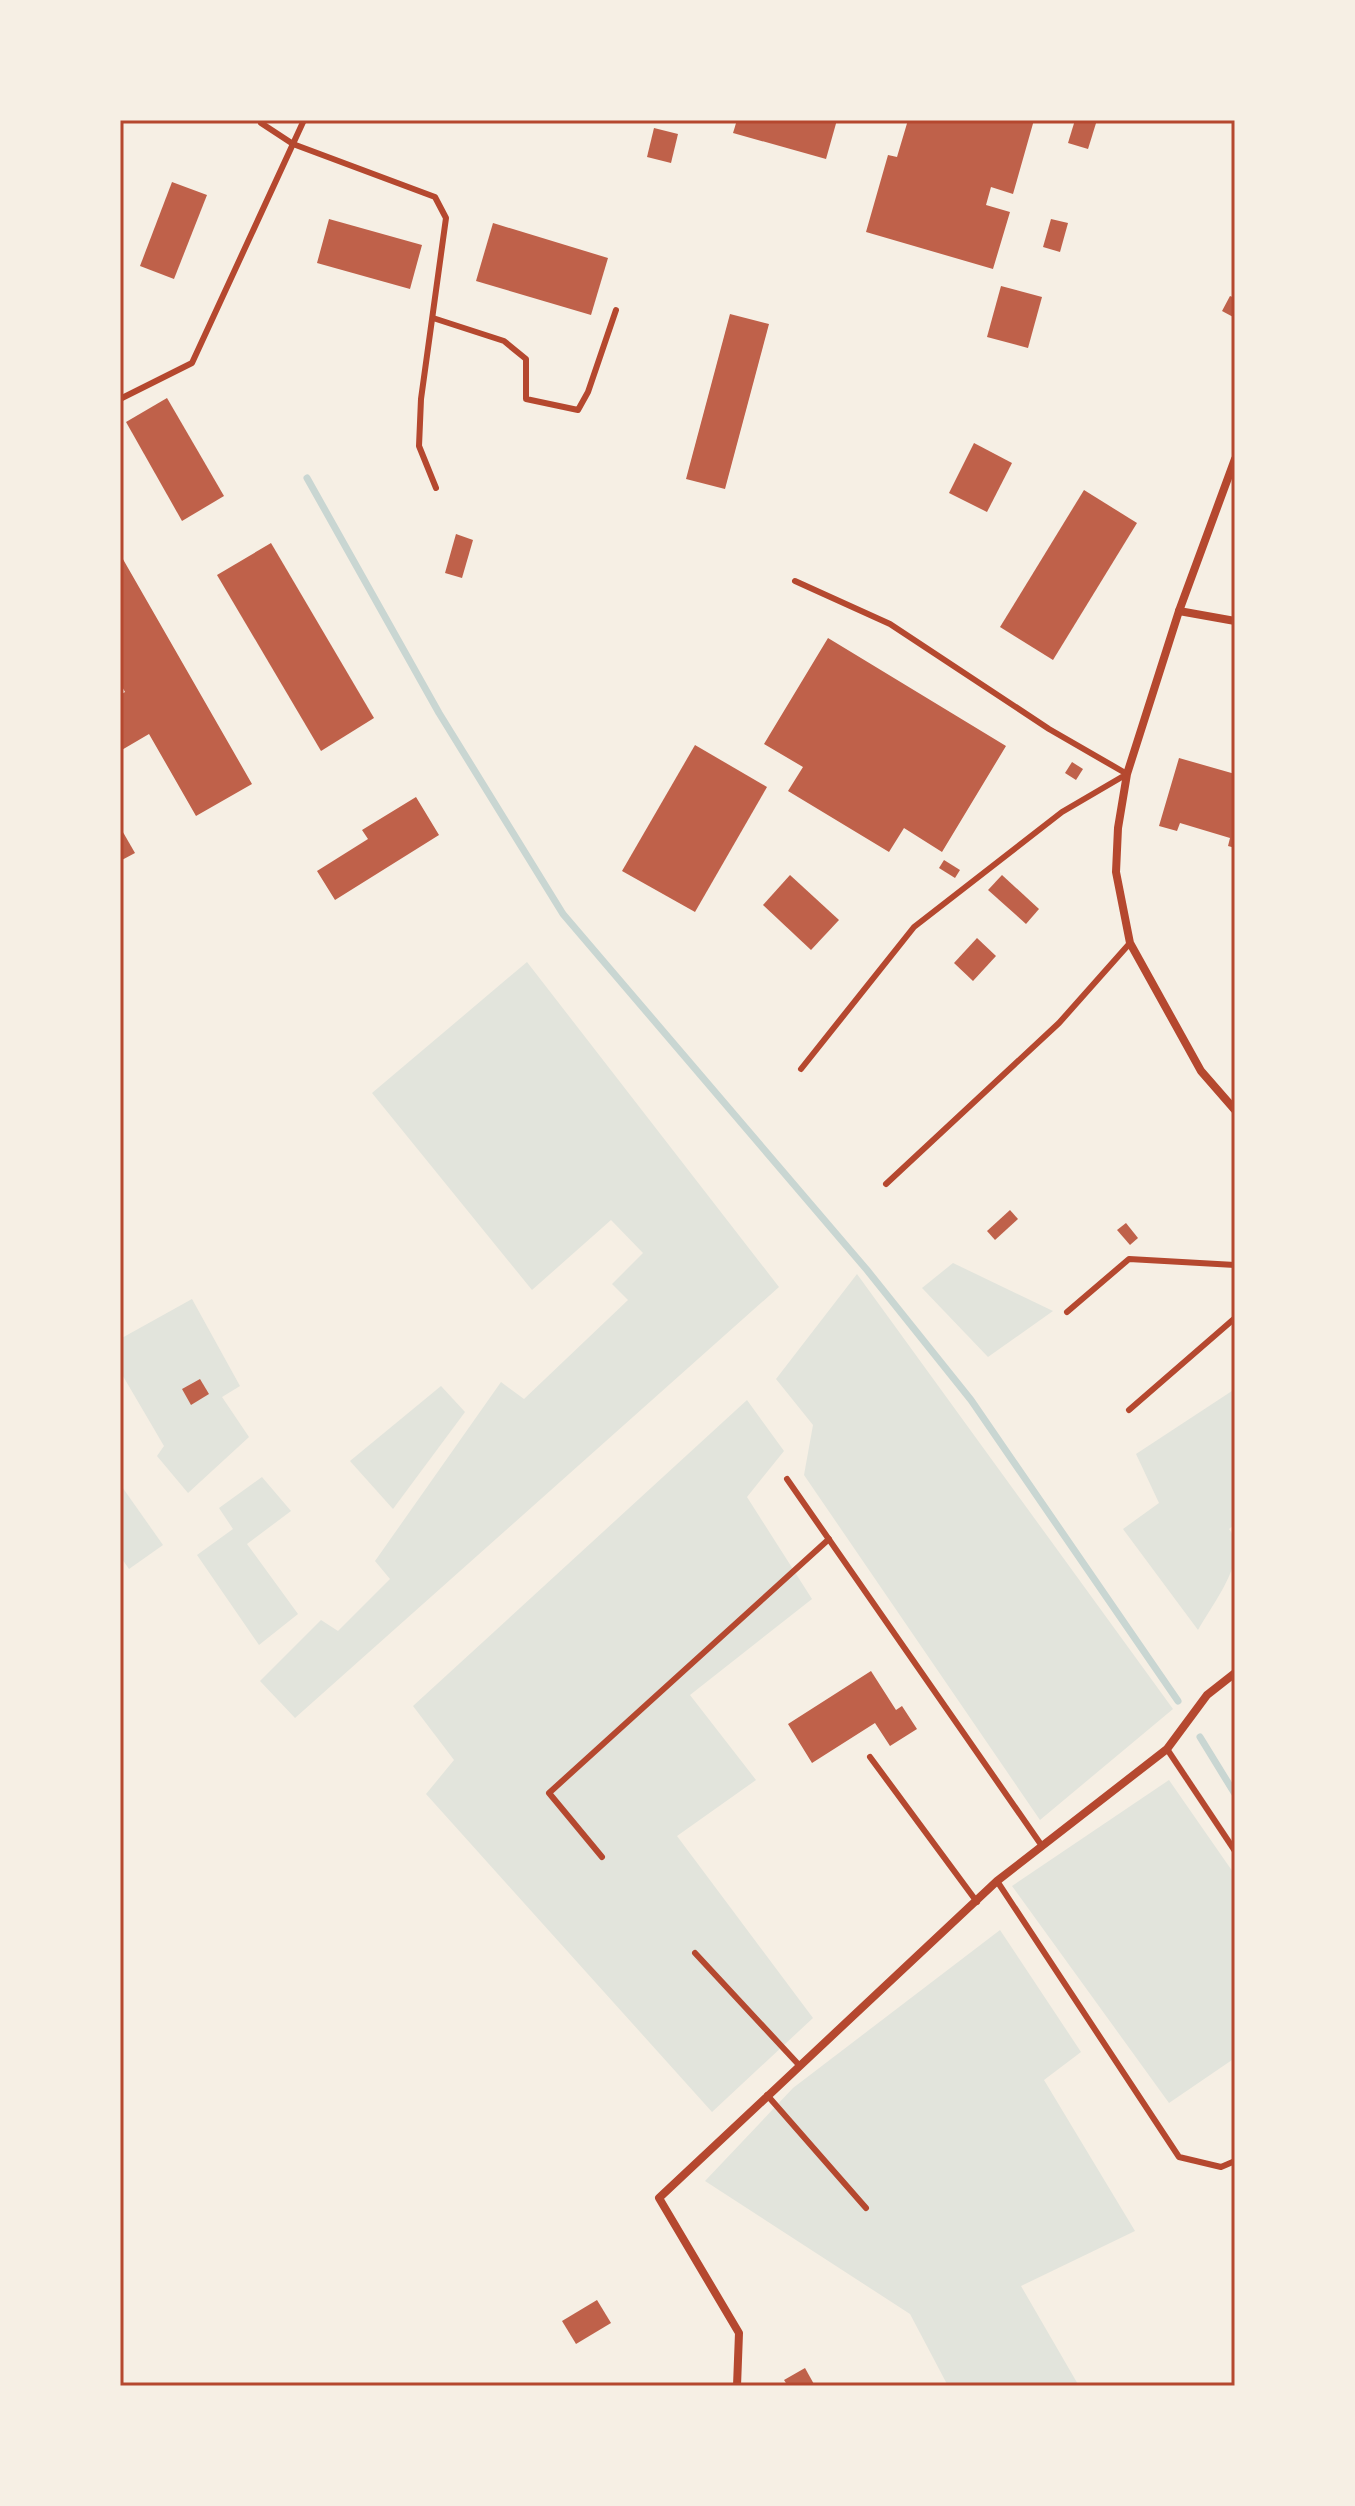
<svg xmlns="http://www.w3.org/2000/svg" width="1355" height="2506" font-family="'Fira Sans',sans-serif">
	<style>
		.green { fill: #e2e4dc }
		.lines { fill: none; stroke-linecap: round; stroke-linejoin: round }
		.stream { stroke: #c9d6d2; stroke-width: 7 }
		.building { fill: #bf614a }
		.service { stroke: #b5482f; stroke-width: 6 }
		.minor { stroke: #b5482f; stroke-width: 8 }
		.neatline { fill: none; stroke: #b5482f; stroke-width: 3 }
	</style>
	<rect width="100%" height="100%" fill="#f6efe4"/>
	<g class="green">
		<path d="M527,962L779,1287L295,1718L260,1681L321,1620L338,1631L390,1579L375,1561L501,1382L524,1399L628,1300L612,1284L643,1253L611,1220L532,1290L372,1093Z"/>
		<path d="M953,1263L1053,1311L988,1357L922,1288Z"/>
		<path d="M857,1274L1173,1709L1040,1820L804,1475L813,1425L776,1379Z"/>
		<path d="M192,1299L240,1386L222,1397L249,1437L188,1493L157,1456L164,1446L120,1371V1339Z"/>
		<path d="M441,1386L465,1412L393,1509L350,1461Z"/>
		<path d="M1235,1389V1524L1229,1529C1251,1558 1212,1604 1198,1630L1123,1529L1159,1503L1136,1454Z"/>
		<path d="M747,1400L784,1451L747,1497L812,1599L690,1695L756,1780L677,1836L813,2018L712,2112L426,1794L454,1760L413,1706Z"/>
		<path d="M262,1477L291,1511L247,1544L298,1614L259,1645L197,1555L233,1529L219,1508Z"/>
		<path d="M120,1484L163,1545L129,1569L120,1556Z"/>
		<path d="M1169,1780L1235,1875V2065L1232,2060L1169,2103L1012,1886Z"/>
		<path d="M1000,1930L1081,2052L1044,2080L1135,2231L1021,2286L1079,2386H948L910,2314L705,2181L793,2088Z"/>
	</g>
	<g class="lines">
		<g class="stream">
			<path d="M307,478L439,713L563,914L867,1270L971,1400L1178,1701"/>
			<path d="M1200,1737L1235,1794"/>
		</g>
	</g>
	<g class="building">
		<path d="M737,120H837L826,159L733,133Z"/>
		<path d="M908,120H1034L1013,194L991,187L986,205L1010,212L993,269L866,232L888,155L897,157Z"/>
		<path d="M1075,120H1097L1088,149L1068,143Z"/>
		<path d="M654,128L678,134L671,163L647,157Z"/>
		<path d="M172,182L207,195L174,279L140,266Z"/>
		<path d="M329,219L422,245L410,289L317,263Z"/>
		<path d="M1051,219L1068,223L1060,252L1043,247Z"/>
		<path d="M493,223L608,258L591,315L476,281Z"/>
		<path d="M1001,286L1042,297L1028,348L987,337Z"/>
		<path d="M1230,296L1235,298V318L1222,311Z"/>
		<path d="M730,314L769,324L725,489L686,479Z"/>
		<path d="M167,398L224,496L182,521L126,422Z"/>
		<path d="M974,443L1012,463L987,512L949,493Z"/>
		<path d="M1084,490L1137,523L1053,660L1000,627Z"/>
		<path d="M456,534L473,540L462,578L445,573Z"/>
		<path d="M271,543L374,718L321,751L217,575Z"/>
		<path d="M120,554L252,784L196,816L149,734L120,751V695L125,692L120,683Z"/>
		<path d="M828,638L1006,746L942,852L904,828L889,852L788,791L803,767L764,744Z"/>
		<path d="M695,745L767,787L695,912L622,871Z"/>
		<path d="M1179,758L1235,774V848L1228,846L1230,838L1180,823L1177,831L1159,826Z"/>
		<path d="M1072,762L1083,769L1076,780L1065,773Z"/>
		<path d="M416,797L439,835L335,900L317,871L368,839L362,830Z"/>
		<path d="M120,827L135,853L120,861Z"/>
		<path d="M944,860L960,870L955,878L939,868Z"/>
		<path d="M790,875L839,920L811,950L763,905Z"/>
		<path d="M1002,875L1039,909L1026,924L988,890Z"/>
		<path d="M977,938L996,956L973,981L954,963Z"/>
		<path d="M1010,1210L1018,1219L995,1240L987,1231Z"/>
		<path d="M1126,1223L1138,1238L1130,1245L1117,1230Z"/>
		<path d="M200,1379L209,1394L191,1405L182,1389Z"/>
		<path d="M871,1671L896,1710L902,1706L917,1729L890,1746L875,1723L812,1763L788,1724Z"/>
		<path d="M597,2300L611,2323L576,2344L562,2321Z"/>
		<path d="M805,2368L815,2386H788L784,2380Z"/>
	</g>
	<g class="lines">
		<g class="service">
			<path d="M261,123L293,144L435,197L446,218L421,399L419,446L436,488"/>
			<path d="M433,318L504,341L526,359V399L578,410L588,392L616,310"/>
			<path d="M120,399L192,363L304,120"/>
			<path d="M795,581L890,624L1049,729L1127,774L1062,812L914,927L801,1069"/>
			<path d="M886,1184L1059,1023L1130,943"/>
			<path d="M1067,1312L1129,1259L1235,1265"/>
			<path d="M1129,1410L1235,1318"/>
			<path d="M787,1479L1042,1846"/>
			<path d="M1167,1749L1235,1851"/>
			<path d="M870,1757L977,1902"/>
			<path d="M602,1857L549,1793L829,1539"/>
			<path d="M997,1881L1179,2157L1221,2167L1235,2161"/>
			<path d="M695,1953L799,2065"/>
			<path d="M767,2095L866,2208"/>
		</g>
		<g class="minor">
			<path d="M1235,459L1179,611L1127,774L1118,828L1116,872L1130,943L1201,1071L1235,1110"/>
			<path d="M1179,611L1235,621"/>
			<path d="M737,2386L739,2333L659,2198L997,1881L1167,1749L1207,1695L1235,1673"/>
		</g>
	</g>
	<rect width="1355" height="2506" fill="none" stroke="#f6efe4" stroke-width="244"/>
	<rect x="122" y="122" width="1111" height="2262" class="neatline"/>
</svg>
